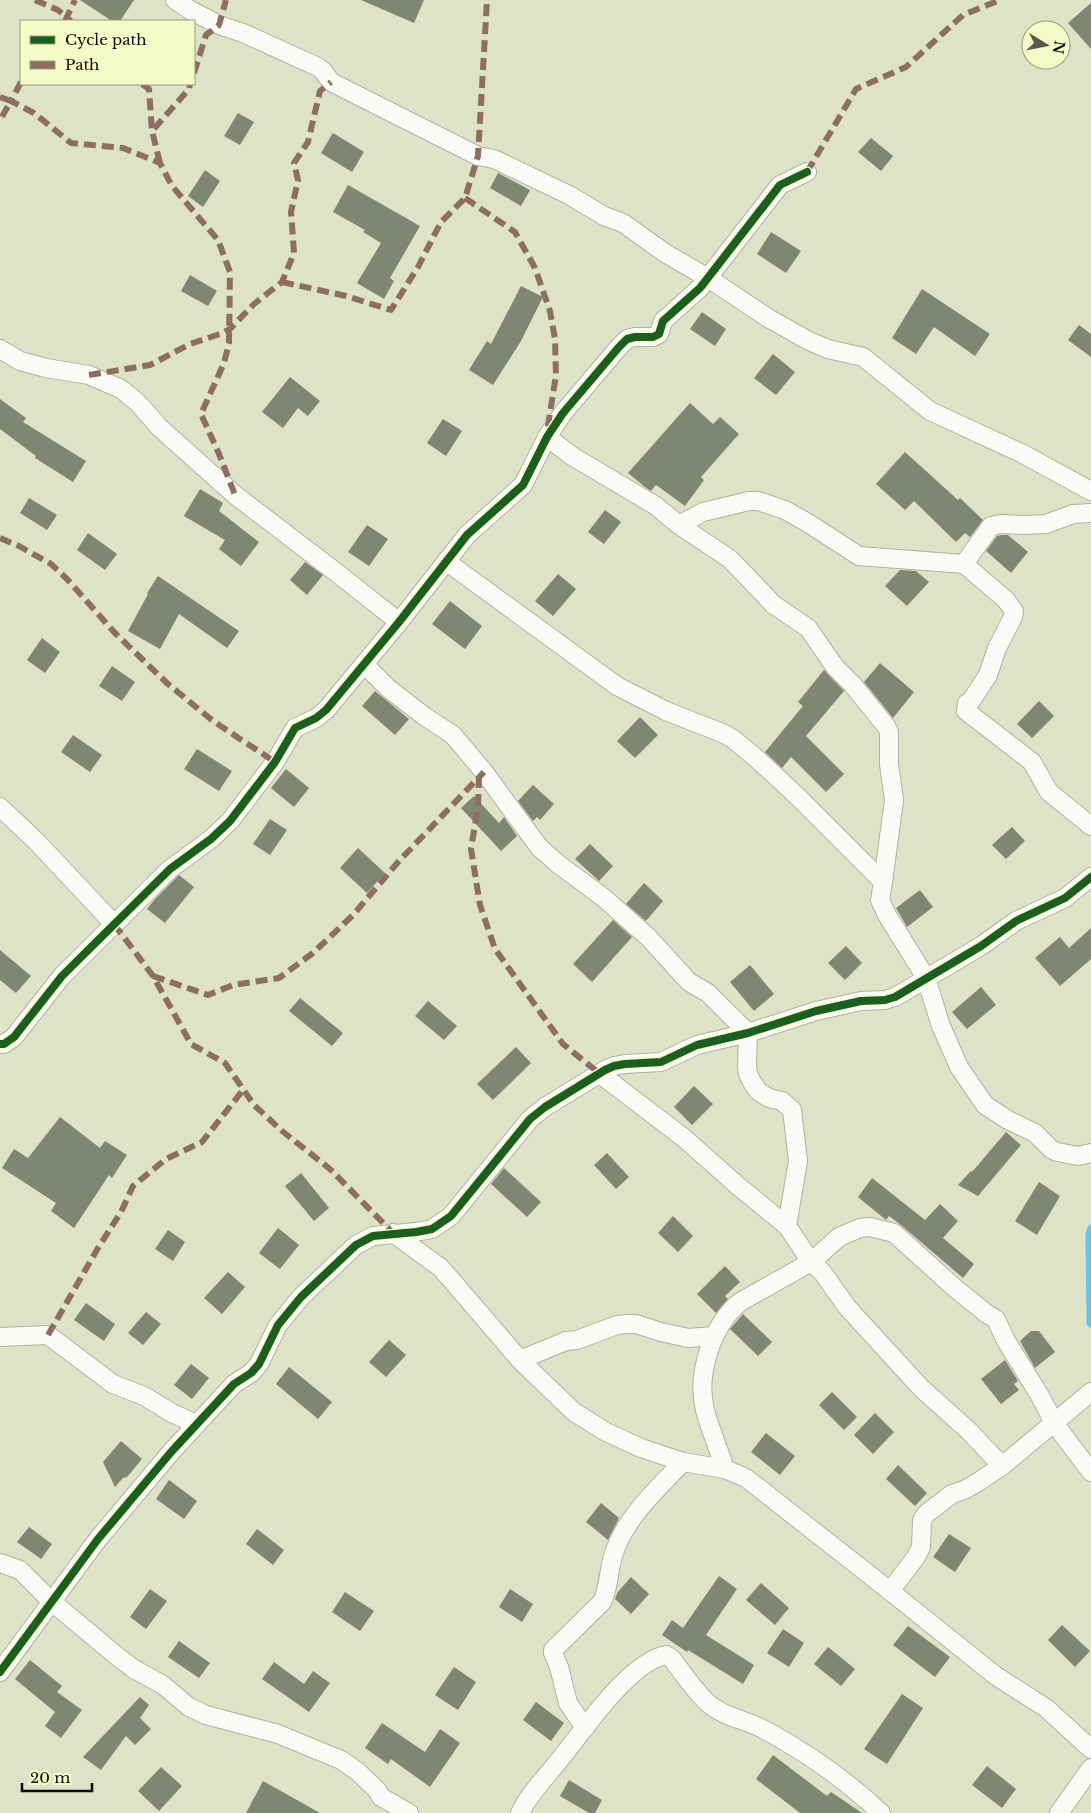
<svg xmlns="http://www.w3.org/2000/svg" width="1091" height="1813" font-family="'Libre Baskerville',serif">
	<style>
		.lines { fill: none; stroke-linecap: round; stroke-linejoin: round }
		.stream { stroke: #72c1e0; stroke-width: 7 }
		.building { fill: #7f8672 }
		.street-casing { stroke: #b0b39d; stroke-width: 20 }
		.street { stroke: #fafbf7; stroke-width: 18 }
		.quiet { stroke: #8d6e63; stroke-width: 6; stroke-dasharray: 12 6; stroke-linecap: butt }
		.cycleway-casing { stroke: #f4fbc9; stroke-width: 11 }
		.cycleway { stroke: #1b5e20; stroke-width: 8 }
	</style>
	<rect width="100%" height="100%" fill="#dee3c7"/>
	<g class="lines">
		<path class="stream" d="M1091,1228L1089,1235L1090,1323L1091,1324"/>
	</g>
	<g class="building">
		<path d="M80,0H134L120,21H112Z"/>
		<path d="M361,0H424L414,23Z"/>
		<path d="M1091,3V49L1068,23Z"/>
		<path d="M238,113L254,122L240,145L224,136Z"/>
		<path d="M333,133L364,152L352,172L321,153Z"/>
		<path d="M871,138L893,156L881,171L858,152Z"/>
		<path d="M205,170L220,181L203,207L188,196Z"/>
		<path d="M498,173L530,190L521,206L490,188Z"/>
		<path d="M348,185L420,226L390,278L394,281L384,299L357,283L381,243L363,232L365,230L333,212Z"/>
		<path d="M771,232L801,251L786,273L757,254Z"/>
		<path d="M190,275L217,291L208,306L181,291Z"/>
		<path d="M521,286L543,297L521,341L493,385L469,370L487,341L491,344Z"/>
		<path d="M922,289L990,334L975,356L934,327L916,354L892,338Z"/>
		<path d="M702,312L726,329L715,346L690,329Z"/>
		<path d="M1079,325L1091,334V357L1068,340Z"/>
		<path d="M773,354L795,372L776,395L754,378Z"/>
		<path d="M290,377L320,401L308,416L298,408L283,428L262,412Z"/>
		<path d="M0,399L26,418L23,422L86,461L73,482L35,458L36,456L0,429Z"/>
		<path d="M690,403L713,424L720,417L739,434L701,477L704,480L685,506L656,485L651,491L645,487L628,473Z"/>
		<path d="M443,419L462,431L446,456L427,443Z"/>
		<path d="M905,452L958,500L960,498L983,520L970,537L965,533L956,542L914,501L905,510L876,484Z"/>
		<path d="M200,489L223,503L219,511L259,542L241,566L219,549L225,540L184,516Z"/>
		<path d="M29,498L57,515L47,530L20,513Z"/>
		<path d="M605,510L621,522L604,544L588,532Z"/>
		<path d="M367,525L388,539L369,566L348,552Z"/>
		<path d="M88,533L117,554L105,570L77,550Z"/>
		<path d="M1002,535H1008L1028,552L1011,573L986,551L997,536Z"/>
		<path d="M305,562L323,575L307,595L290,580Z"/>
		<path d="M900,570L916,571L929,582L907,606L885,586Z"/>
		<path d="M558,574L576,589L553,616L535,601Z"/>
		<path d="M158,576L239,631L227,648L179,614L160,649L128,631L148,594L147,593Z"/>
		<path d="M450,601L482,626L465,649L432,624Z"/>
		<path d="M42,638L60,652L45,673L27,660Z"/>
		<path d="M880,663L914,692L893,718L864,682Z"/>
		<path d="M112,666L135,682L122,701L99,686Z"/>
		<path d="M824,670L844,691L806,736L844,774L826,792L791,757L782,768L765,752L803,706L798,702Z"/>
		<path d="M375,691L409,719L395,735L362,706Z"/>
		<path d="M1039,701L1054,716L1032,738L1017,724Z"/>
		<path d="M640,717L658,735L635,758L617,741Z"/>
		<path d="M73,735L102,755L90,772L61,752Z"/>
		<path d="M197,749L232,771L219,791L184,769Z"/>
		<path d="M286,769L309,788L294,807L271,788Z"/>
		<path d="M533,785L554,804L540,820L537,817L533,821L518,801Z"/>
		<path d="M474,796L499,823L504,817L517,836L501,851L461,808Z"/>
		<path d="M270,819L287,830L270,855L253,844Z"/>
		<path d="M1012,827L1025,841L1006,859L992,845Z"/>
		<path d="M590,844L613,866L599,881L575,859Z"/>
		<path d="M358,848L385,873L367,893L340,868Z"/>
		<path d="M179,875L194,887L165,923L147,909L155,899Z"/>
		<path d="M644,883L663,901L646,921L626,904Z"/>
		<path d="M920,890L933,907L907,927L896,908Z"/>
		<path d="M613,920L632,937L592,982L573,964Z"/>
		<path d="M1091,928V959L1060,986L1035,958L1060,937L1069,948Z"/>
		<path d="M846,946L862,963L845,980L828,963Z"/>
		<path d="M0,950L31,976L16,993L0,980Z"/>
		<path d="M750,965L774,994L754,1011L730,982Z"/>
		<path d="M981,987L996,1005L967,1029L952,1012Z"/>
		<path d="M300,998L343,1033L332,1046L289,1011Z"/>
		<path d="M428,1001L457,1026L444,1040L415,1016Z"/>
		<path d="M516,1047L531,1063L493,1100L477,1084Z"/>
		<path d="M694,1086L713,1104L692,1125L674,1107Z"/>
		<path d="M60,1117L100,1148L105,1141L127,1155L112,1178L109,1175L74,1228L51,1211L56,1203L2,1168L14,1149L28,1158Z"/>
		<path d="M1006,1132L1021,1145L978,1196L958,1185L971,1171L972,1172Z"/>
		<path d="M607,1153L629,1177L616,1189L594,1165Z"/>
		<path d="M504,1168L541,1202L527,1217L491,1184Z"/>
		<path d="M301,1173L329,1208L314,1221L285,1186Z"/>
		<path d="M872,1178L925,1220L940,1204L958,1221L943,1238L974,1264L963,1278L901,1225L889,1216L886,1220L858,1197Z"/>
		<path d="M1039,1182L1060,1196L1037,1235L1015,1221Z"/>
		<path d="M673,1216L693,1236L678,1252L658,1233Z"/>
		<path d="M278,1228L299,1245L280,1269L259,1253Z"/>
		<path d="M168,1230L185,1242L173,1261L155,1249Z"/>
		<path d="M725,1266L740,1282L725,1296L728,1299L716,1313L697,1294Z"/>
		<path d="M228,1272L245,1287L222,1314L204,1298Z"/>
		<path d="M86,1303L115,1324L104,1341L74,1320Z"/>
		<path d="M146,1312L161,1324L143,1345L128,1333Z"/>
		<path d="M743,1314L772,1342L758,1356L730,1329Z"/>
		<path d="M1031,1331H1039L1055,1352L1035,1368L1020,1341Z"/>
		<path d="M389,1340L406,1355L386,1377L369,1362Z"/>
		<path d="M1005,1360L1018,1381L1014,1384L1019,1390L1001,1404L981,1379Z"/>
		<path d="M191,1364L209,1378L192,1399L174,1385Z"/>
		<path d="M289,1367L332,1402L318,1419L276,1384Z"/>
		<path d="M832,1392L857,1417L844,1430L819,1405Z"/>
		<path d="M875,1413L894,1432L873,1454L854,1435Z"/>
		<path d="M766,1433L795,1456L780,1475L751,1452Z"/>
		<path d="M121,1441L142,1459L127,1477L123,1478L115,1487L103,1462Z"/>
		<path d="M898,1465L927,1493L915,1506L886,1479Z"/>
		<path d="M169,1480L197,1501L184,1519L156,1499Z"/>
		<path d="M601,1503L619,1518L608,1540L586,1522Z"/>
		<path d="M29,1527L52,1544L41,1559L17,1542Z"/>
		<path d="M257,1529L284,1550L273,1565L246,1544Z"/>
		<path d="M949,1534L971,1548L955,1572L933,1557Z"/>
		<path d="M719,1576L737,1589L706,1635L754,1665L743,1684L688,1650L687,1652L662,1635L672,1620L683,1628Z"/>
		<path d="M631,1577L649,1594L631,1614L615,1599L617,1593Z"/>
		<path d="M761,1583L789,1608L775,1625L746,1600Z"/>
		<path d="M150,1589L167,1601L146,1629L130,1617Z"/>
		<path d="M510,1589L533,1604L522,1622L499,1607Z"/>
		<path d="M345,1592L374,1611L360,1631L332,1612Z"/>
		<path d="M1062,1625L1090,1651L1075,1667L1048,1640Z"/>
		<path d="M908,1626L950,1657L935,1677L893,1645Z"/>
		<path d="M783,1629L804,1643L789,1667L767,1653Z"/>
		<path d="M179,1641L210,1663L199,1678L168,1657Z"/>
		<path d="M828,1647L855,1669L841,1686L814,1664Z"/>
		<path d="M30,1660L62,1686L57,1692L82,1710L61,1738L45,1726L55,1712L15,1679Z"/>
		<path d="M274,1662L304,1684L313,1671L330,1683L309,1712L262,1679Z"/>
		<path d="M454,1667L476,1682L458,1710L435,1695Z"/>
		<path d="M902,1694L923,1708L887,1764L864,1749Z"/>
		<path d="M140,1697L149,1705L140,1718L151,1729L135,1745L126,1736L101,1770L83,1757Z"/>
		<path d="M536,1702L564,1723L551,1741L523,1720Z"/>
		<path d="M382,1723L425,1752L440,1729L460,1743L430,1787L391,1759L388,1764L365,1748Z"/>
		<path d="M773,1755L827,1796L831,1792L862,1813H800L756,1779Z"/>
		<path d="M987,1766L1016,1789L1002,1808L972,1785Z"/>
		<path d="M161,1767L182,1786L159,1811L138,1791Z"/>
		<path d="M569,1780L602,1800L595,1813H589L560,1796Z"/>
		<path d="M263,1781L320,1813H246Z"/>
	</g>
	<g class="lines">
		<g class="street-casing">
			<g id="street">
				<path d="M175,0L190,10L219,25L243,33L318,67L323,71L331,82L478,156L494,159L569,195L604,216L623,223L665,253L708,278L768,318L809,341L828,349L863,357L930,411L1023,454L1091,491"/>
				<path d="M0,349L20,361L46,368L89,375L121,389L138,403L160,428L235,495L337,573L399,622"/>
				<path d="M547,437L572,456L656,506L679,525L730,559L774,605L808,628L835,667L852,684L886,726L889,732V764L894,800L883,882"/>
				<path d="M679,525L703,512L749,501H758L785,510L808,523L859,556L964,564L991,526L1001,524L1023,525L1046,524L1073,514L1091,513"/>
				<path d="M447,562L617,686L666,711L722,733L733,739L756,758L796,795L883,882L880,900L887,915L926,978L941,1026L959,1067L985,1105L1008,1120L1035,1133L1051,1149L1057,1152L1078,1156L1091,1153"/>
				<path d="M964,564L1006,600L1014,611L1013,617L997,648L988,675L971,701L967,703L966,711L1032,762L1049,792L1091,826"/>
				<path d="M364,664L388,688L424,716L453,735L484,772L539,847L558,864L604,898L649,938L689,982L708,993L748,1033L747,1067L748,1074L752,1082L758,1091L769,1098L782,1101L792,1110L798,1161L787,1226L811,1262L823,1273L847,1307L921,1388L969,1431L1002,1466"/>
				<path d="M0,807L36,841L114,924"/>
				<path d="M0,1044H4L14,1037L62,976L170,869L211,839L230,821L275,762L295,728L316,718L326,710L399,622L467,535L523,485L547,437L563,413L619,347L627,339L635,337H653L659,334L663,321L700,288L780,185L807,172"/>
				<path d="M600,1074L684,1138L738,1186L787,1226"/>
				<path d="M393,1233L441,1268L520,1360L574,1412L606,1432L641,1448L683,1462L725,1469L746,1478L890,1591L996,1676L1046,1708L1091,1749"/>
				<path d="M0,1337L48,1335L113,1384L144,1396L172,1413L196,1424"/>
				<path d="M520,1360L566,1341L577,1340L617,1325L626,1324H636L661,1332L688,1338L714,1336"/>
				<path d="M725,1469C719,1449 710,1430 705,1410C696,1374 712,1325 740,1302L811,1262L839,1237L860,1228L870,1227L894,1233L956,1289L987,1314L996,1319L1005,1339L1040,1396L1054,1423L1091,1472"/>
				<path d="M0,1563L20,1570L51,1601L118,1657L134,1669L163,1685L189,1707L206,1715L278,1734L341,1760L357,1771L377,1790L381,1797L409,1813"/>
				<path d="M890,1591L916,1557L921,1547L922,1520L926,1514L952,1494L964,1490L978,1482L1002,1466L1091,1392"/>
				<path d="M0,1672L98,1539L172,1451L234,1384L251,1373L259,1364L278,1325L301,1297L356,1245L373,1236L416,1232L432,1229L451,1216L530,1119L545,1107L605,1070L614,1066L625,1064L661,1062L697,1045L748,1033L816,1011L861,1001L885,1000L895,997L981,946L1016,921L1065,898L1091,877"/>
				<path d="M585,1728L568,1703L559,1667L553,1653V1650L602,1602C610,1586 608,1567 615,1550C628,1515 658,1488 683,1462"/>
				<path d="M520,1813C530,1792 547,1776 561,1758C584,1730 629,1662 666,1655L671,1658C684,1674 695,1692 710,1705C725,1717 746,1720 763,1729C806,1752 845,1779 881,1813"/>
				<path d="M1059,1813L1091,1768"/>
			</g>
		</g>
		<use href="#street" class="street"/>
		<g class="quiet">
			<path d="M35,0L58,10L71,21"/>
			<path d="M65,21L75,0"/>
			<path d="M194,73L206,35L219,25L226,0"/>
			<path d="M21,82L11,101L34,113L71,143L123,148L160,163L172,186L218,240L230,272L229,343L224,363L201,414L219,454L235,495"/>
			<path d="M142,84L149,89L152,131"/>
			<path d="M0,97L11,101L0,120"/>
			<path d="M160,163L152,131L189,89L190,84"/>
			<path d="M807,172L856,89L906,67L963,15L1000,0"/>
			<path d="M465,198L515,232L535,268L550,311L555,339L556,375L547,432"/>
			<path d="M282,282L346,296L391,310L418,267L441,222L465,198L478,156L487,0"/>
			<path d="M89,375L150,365L190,344L220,334L230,329L254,304L282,282L294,253L291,212L298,180L294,163L308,142L320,91L331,82"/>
			<path d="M0,538L19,546L51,564L67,579L115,633L168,684L213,721L275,762"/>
			<path d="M479,776L478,807L471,849L480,905L495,949L563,1044L600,1074"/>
			<path d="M114,924L153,976L191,1044L225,1063L254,1105L282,1131L330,1169L393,1233"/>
			<path d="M153,976L208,995L233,985L279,978L313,953L353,915L399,861L484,772"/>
			<path d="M48,1335L98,1248L121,1212L133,1186L166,1159L202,1142L243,1090"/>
		</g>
		<g class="cycleway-casing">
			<g id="cycleway">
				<path d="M0,1044H4L14,1037L62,976L170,869L211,839L230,821L275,762L295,728L316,718L326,710L399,622L467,535L523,485L547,437L563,413L619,347L627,339L635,337H653L659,334L663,321L700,288L780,185L807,172"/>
				<path d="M0,1672L98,1539L172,1451L234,1384L251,1373L259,1364L278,1325L301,1297L356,1245L373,1236L416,1232L432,1229L451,1216L530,1119L545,1107L605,1070L614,1066L625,1064L661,1062L697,1045L748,1033L816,1011L861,1001L885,1000L895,997L981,946L1016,921L1065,898L1091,877"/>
			</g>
		</g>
		<use href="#cycleway" class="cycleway"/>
	</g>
	<rect x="20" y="20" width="175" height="65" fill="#f4fbc9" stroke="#979c79"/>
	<rect x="30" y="36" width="25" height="8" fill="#1b5e20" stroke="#979c79"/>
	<text x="65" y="45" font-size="15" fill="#0b0d00">Cycle path</text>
	<rect x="30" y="61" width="25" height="8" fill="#8d6e63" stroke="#979c79"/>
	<text x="65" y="70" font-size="15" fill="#0b0d00">Path</text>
	<g transform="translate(1046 45) rotate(100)"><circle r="24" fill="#f4fbc9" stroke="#979c79"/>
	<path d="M0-4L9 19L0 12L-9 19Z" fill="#555846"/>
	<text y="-8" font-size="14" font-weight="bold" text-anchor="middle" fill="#0b0d00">N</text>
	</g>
	<path d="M22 1783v8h70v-8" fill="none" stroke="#0b0d00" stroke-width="2.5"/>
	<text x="30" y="1783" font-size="15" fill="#0b0d00" stroke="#f4fbc9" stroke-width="4" paint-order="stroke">20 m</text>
</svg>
